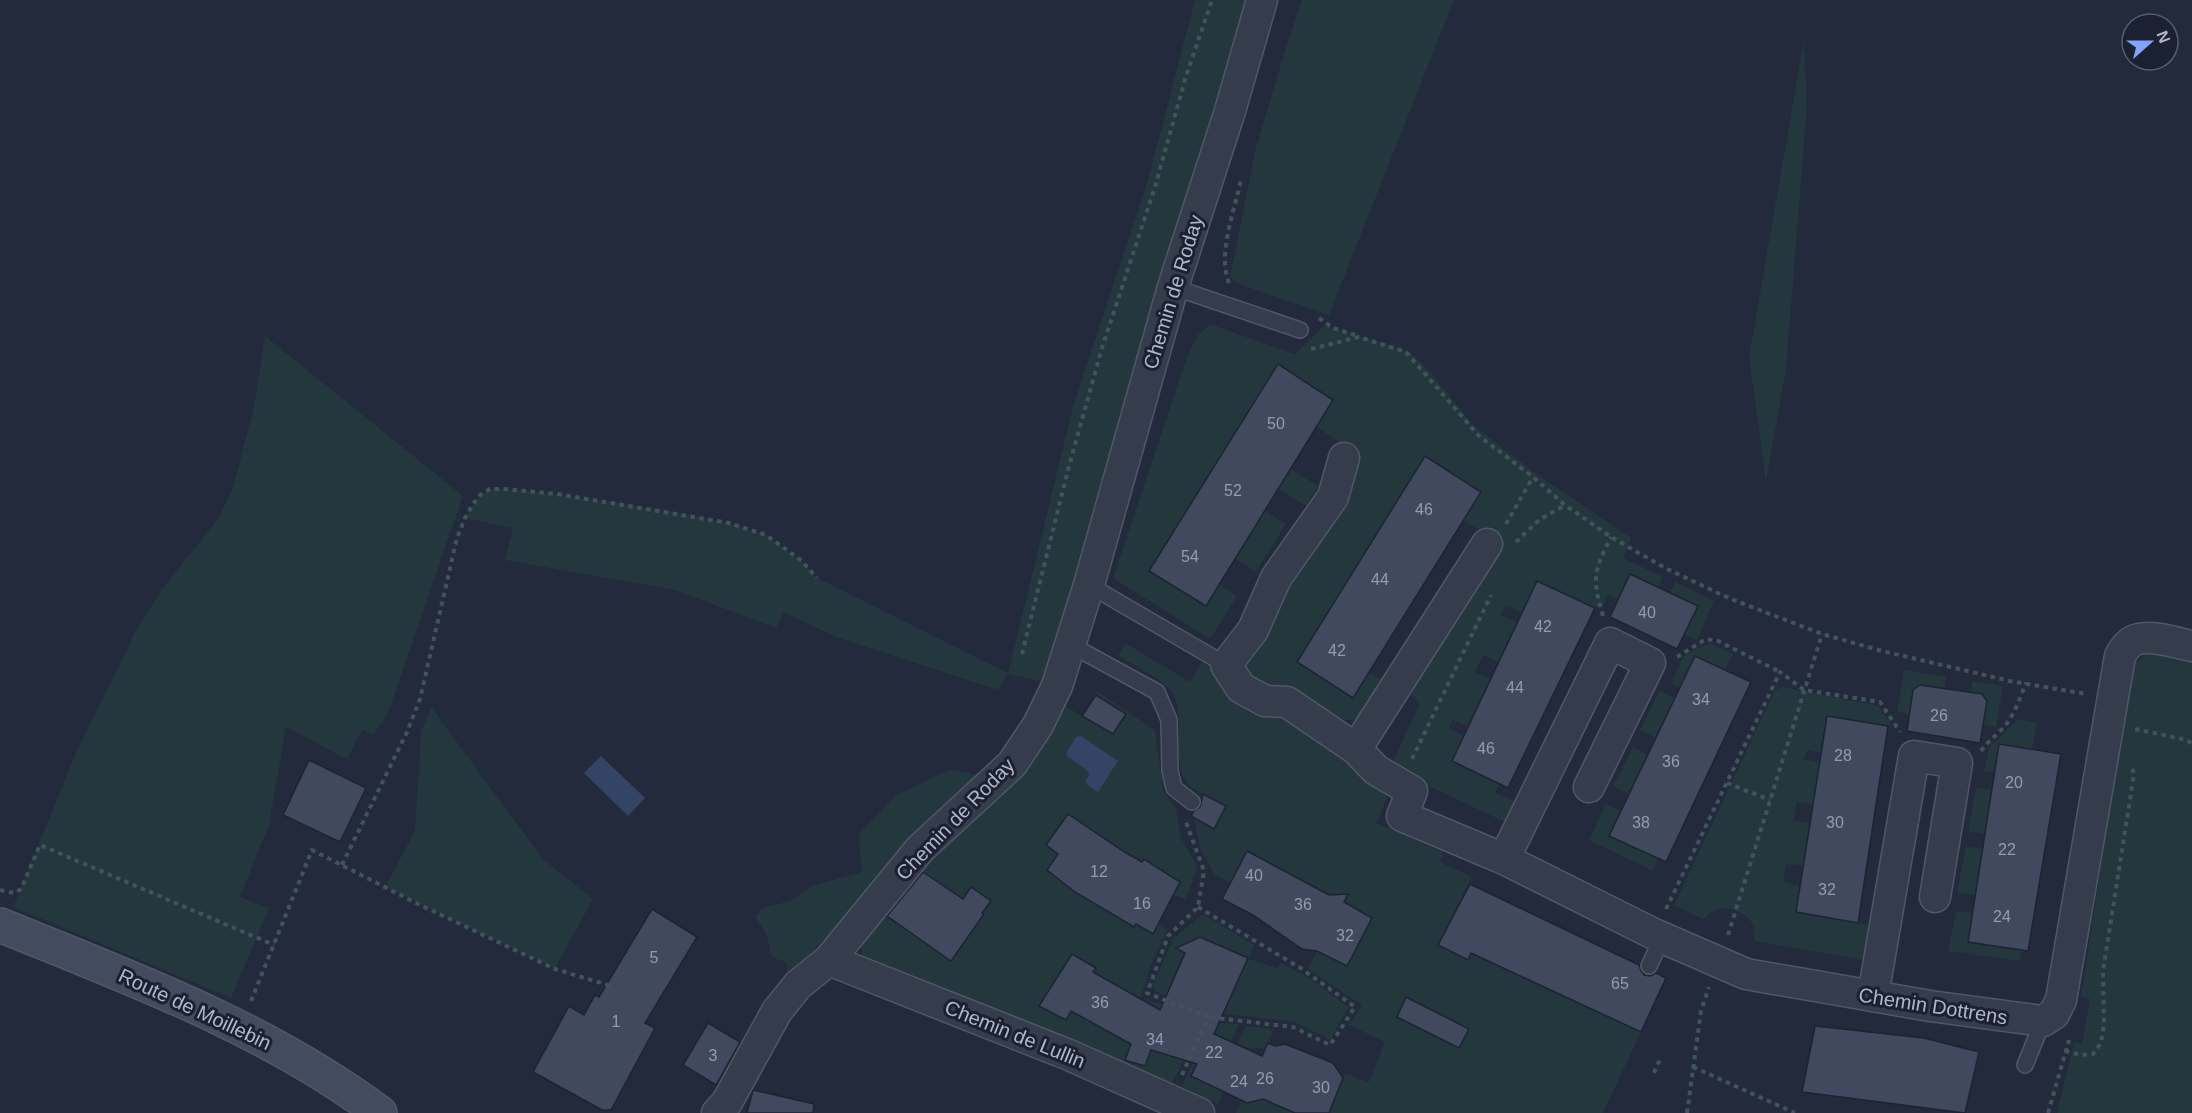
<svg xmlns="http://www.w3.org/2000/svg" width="2192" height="1113" font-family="Arial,sans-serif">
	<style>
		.green { fill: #24373d; fill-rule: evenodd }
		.water { fill: #354364 }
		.building { fill: #40495e; stroke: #1d2333; stroke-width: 1.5 }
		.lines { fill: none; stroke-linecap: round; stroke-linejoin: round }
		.lane-casing { stroke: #515767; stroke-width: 18 }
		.street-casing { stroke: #515767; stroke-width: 33 }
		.secondary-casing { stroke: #515767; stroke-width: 36 }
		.path { stroke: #41545a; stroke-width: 4; stroke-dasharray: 4.5 4.5; stroke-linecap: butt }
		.lane { stroke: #353c4c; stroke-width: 15 }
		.street { stroke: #353c4c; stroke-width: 30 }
		.secondary { stroke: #434b5f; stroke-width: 33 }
		.labels { text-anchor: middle; stroke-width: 6; stroke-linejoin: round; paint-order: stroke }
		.number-label { font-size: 16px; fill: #959cae }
		.street-label { font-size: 20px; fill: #b1b7c8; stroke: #1b2131 }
	</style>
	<rect width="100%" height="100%" fill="#222a3c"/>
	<g class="green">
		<path d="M1195,0H1251L1044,682L1008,674L998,690L836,637L784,612L776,628L675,590L505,560L513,528L465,518L480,495L490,489H505L557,494L669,511L729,523L766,535L802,561L817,578L1008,673L1074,403L1147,183Z"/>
		<path d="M1302,0H1454L1329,315L1236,283L1230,277L1255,151L1284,54Z"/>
		<path d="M1804,39L1807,106L1786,369L1766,482L1749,357Z"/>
		<path d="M1210,324L1295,354L1325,325L1409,351L1432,374L1473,425L1538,475L1631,538L1623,558L1663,577L1658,587L1636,577L1628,579L1619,599L1607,595L1603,607L1595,608L1537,581L1522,613L1506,606L1501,615L1518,623L1499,662L1483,655L1475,672L1491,680L1469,727L1453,720L1449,728L1464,736L1452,761L1499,784L1495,793L1519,803L1509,824L1395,770L1393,761L1419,705L1411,693L1413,680L1482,532L1463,520L1481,492L1425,456L1297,662L1352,698L1368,672L1387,682L1357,721L1330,718L1277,685L1267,689L1245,673V659L1345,446L1317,427L1333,400L1278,364L1150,570L1205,606L1219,584L1237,596L1210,639L1113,578L1187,357L1198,335Z"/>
		<path d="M265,336L463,496L387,716L373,735L362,730L347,759L286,727L269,825L240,897L269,908L231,998L13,907L75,755L135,632L162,589L218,519L233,488L254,406Z"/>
		<path d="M1291,469L1318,486L1306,506L1279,489Z"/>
		<path d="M1265,510L1286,524L1256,572L1235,558Z"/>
		<path d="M1675,582L1714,601L1697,640L1685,634L1695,611L1692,603L1670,593Z"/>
		<path d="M1125,643L1190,682L1202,662L1219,673L1237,701L1265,716H1292L1389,792L1377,823L1444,853L1440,862L1472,877L1439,945L1471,953L1641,1032L1603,1113H1329L1345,1074L1369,1082L1385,1042L1349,1025L1362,1005L1308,969L1317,951L1347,966L1372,918L1247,851L1231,883L1214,874L1200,848L1194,818L1214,829L1226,806C1215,800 1199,794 1190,786C1168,766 1188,716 1172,692C1162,679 1132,664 1118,656Z"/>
		<path d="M1709,643L1734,654L1725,670L1680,688L1671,684L1683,656Z"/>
		<path d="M2149,652L2192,657V1113H2057L2074,1043H2082L2090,999L2081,997L2127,695L2134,664Z"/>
		<path d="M1904,670L1946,677L1945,688L1920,685L1913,690L1909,714L1897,712Z"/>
		<path d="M1972,681L2003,686L1996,727L1983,725L1987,701L1982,694L1971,692Z"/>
		<path d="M1783,687L1879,706L1892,726L1827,716L1821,753L1808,750L1803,759L1820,762L1813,804L1797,802L1793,820L1810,823L1803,866L1786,864L1783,881L1800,886L1799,913L1876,926L1870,961L1755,941C1754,937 1755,930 1753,926C1749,913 1727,905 1715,910C1711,912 1707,916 1703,919L1674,905L1775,690Z"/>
		<path d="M1659,691L1675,698L1656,738L1640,730Z"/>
		<path d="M1098,692L1155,730L1163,790L1176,809L1181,838L1198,867L1186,899L1173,895L1179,882L1145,859L1142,863L1090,829L1058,878L1134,927L1136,924L1153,934L1159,923L1167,930L1149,970L1141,998L1173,1008L1141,1013L1125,1060L1145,1066L1152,1049L1184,1060L1172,1083L1123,1063L1055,1040L864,963L861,946L921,862L1025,767L1066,706L1082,716Z"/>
		<path d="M431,707L543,859L593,899L555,969L385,887L415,831L421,732Z"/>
		<path d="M2018,719L2037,723L2032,750L1995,772L1984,771L1989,748Z"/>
		<path d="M1633,747L1648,755L1629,794L1613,786Z"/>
		<path d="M949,770L980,775L787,978V962C764,957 773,950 766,934C763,928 759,922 755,917L763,908L790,901L812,886L862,872L858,834L896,795Z"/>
		<path d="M1976,788L1992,790L1985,834L1968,831Z"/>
		<path d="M1606,804L1621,811L1658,858L1653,871L1589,840Z"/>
		<path d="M1966,846L1983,849L1975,895L1957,892Z"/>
		<path d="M1956,911L1972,913L1968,942L2022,950L2020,961L1948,951Z"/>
		<path d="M1203,914L1254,945L1249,959L1277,968L1281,963L1305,975L1349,1007L1330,1040L1295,1022L1210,1012L1155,991L1153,984L1173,939ZM1209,941L1248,958L1225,1010L1170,985L1186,950L1207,948Z"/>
		<path d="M1211,1022L1239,1024L1231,1041L1212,1032L1191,1076L1223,1092L1218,1104L1182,1086Z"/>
		<path d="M1246,1026L1274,1029L1265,1050L1260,1048L1249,1049L1237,1043Z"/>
		<path d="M1263,1099L1295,1113H1236L1241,1100L1247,1103Z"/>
	</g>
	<g class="water">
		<path d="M1081,736L1118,761L1098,792L1087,785L1086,780L1089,776L1088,771L1067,756V752L1076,737Z"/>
		<path d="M601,756L645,798L628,816L584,773Z"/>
	</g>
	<g class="building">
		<path d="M1278,364L1333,400L1206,606L1149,571Z"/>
		<path d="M1425,456L1481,492L1353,698L1297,662Z"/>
		<path d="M1630,574L1698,606L1677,649L1610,617Z"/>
		<path d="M1537,581L1595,608L1508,788L1452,761Z"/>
		<path d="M1695,656L1751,682L1666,862L1609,836Z"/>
		<path d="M1920,685L1982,694L1987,701L1980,743L1907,731L1913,690Z"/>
		<path d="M1096,695L1126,714L1113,734L1082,716Z"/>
		<path d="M1827,716L1888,726L1858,923L1796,912Z"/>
		<path d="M1999,744L2061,754L2028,951L1968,942Z"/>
		<path d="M309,760L366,788L340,842L283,815Z"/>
		<path d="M1203,794L1226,806L1214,829L1191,816L1194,811L1200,807Z"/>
		<path d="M1068,814L1123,851L1142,862L1144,859L1180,882L1153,934L1136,924L1134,927L1075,892L1047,870L1058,854L1046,845Z"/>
		<path d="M1247,851L1329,895L1348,894L1344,902L1372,918L1347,966L1317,951L1302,949L1253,915L1222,899Z"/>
		<path d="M923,872L963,899L971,887L991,901L982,913L984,914L951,961L887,916Z"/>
		<path d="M1470,884L1639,965L1641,971L1644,975L1650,976L1656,973L1666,978L1641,1032L1471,953L1468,960L1438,945Z"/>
		<path d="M652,909L697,937L645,1023L655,1028L611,1110H602L533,1072L569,1006L584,1015L595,995L599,997Z"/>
		<path d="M1200,937L1248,958L1214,1034L1262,1056L1268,1043L1275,1046L1285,1044L1333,1063L1343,1078L1329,1113H1295L1263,1099L1247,1103L1191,1076L1197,1064L1151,1050L1145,1066L1125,1060L1131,1044L1071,1011L1066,1020L1039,1006L1072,954L1096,968L1093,972L1160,1010L1185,953L1176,948Z"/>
		<path d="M1406,997L1469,1029L1459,1048L1397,1017Z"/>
		<path d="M708,1023L740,1042L716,1085L683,1065Z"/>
		<path d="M1815,1026L1924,1038L1979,1052L1965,1113L1802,1092Z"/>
		<path d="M753,1090L814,1104L813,1113H747Z"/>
	</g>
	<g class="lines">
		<g class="lane-casing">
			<g id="lane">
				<path d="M1173,287L1300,330"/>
				<path d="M1089,585L1226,665"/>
				<path d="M1069,644L1157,692L1169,720L1170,771L1174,788L1192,802"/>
				<path d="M1649,966L1662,938"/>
				<path d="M2025,1065L2043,1021"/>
			</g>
		</g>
		<g class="street-casing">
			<g id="street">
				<path d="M1344,458L1333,497L1276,578L1253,630L1226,665L1241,688L1265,701L1287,702L1356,749L1487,544"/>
				<path d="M1356,749L1376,770L1412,791L1402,816L1504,859L1654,934L1746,974L1930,1006L2043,1021L2054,1014L2061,1000L2120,656C2124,649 2129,641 2138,639C2154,635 2176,643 2192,646"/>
				<path d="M1504,859L1610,643L1650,663L1589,787"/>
				<path d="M829,960L1069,1055L1199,1113"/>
				<path d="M1873,996L1914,756L1957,763L1935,897"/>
				<path d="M717,1113L727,1102L777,1011L798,985L829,960L920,849L1012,764L1038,725L1057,686L1089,585L1173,287L1230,111L1262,0"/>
			</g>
		</g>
		<g class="secondary-casing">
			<path id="secondary" d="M0,925C131,978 266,1028 380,1113"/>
		</g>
		<g class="path">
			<path d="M1229,283C1217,252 1235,211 1241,179"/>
			<path d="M1319,318L1333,328L1358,336"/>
			<path d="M1311,349L1359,337L1406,352L1479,436L1533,477L1565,505L1611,537L1667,569L1731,599L1822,634L1882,651L2010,681L2086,694"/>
			<path d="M1506,524L1533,477"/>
			<path d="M1516,542L1539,520L1565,505"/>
			<path d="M1603,616C1592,578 1593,573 1611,537"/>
			<path d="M1022,654L1069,466L1102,348L1155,187L1186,76L1212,0"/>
			<path d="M1677,657L1706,639L1718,641L1780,672"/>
			<path d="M2135,729L2187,740L2192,744"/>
			<path d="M1981,751C1988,741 1997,735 2005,726C2015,713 2020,698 2026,683"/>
			<path d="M1412,759L1491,595"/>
			<path d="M1727,783L1770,800"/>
			<path d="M342,865L407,732L420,699L457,538L465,518L473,504L480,495L490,489H505L557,494L729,523L766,535L802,561L817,578"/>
			<path d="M0,890L14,893L21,889L40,845L274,945"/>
			<path d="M1198,907L1299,967L1355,1007L1330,1045L1293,1027L1208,1017"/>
			<path d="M1666,909L1780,672L1804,690L1880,702L1900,732"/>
			<path d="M1728,935L1822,634"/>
			<path d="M251,1001L312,850L418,904L555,969L611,986"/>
			<path d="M2065,1051L2081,1055L2093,1054L2101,1043L2104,1024L2103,971L2134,774L2132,768"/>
			<path d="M1693,1067L1795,1113"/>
			<path d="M1654,1073L1661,1057"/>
			<path d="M1182,1075L1208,1017L1147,993L1168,936L1198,907L1204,871L1186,822"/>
			<path d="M1687,1113L1701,1011L1709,987"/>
			<path d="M2048,1113L2069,1040"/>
		</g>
		<use href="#lane" class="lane"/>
		<use href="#street" class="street"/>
		<use href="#secondary" class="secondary"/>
	</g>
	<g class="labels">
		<g class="number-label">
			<text x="1276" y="429">50</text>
			<text x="1233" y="496">52</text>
			<text x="1424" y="515">46</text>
			<text x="1190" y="562">54</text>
			<text x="1380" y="585">44</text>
			<text x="1647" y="618">40</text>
			<text x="1543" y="632">42</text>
			<text x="1337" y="656">42</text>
			<text x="1515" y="693">44</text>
			<text x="1701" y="705">34</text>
			<text x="1939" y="721">26</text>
			<text x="1486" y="754">46</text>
			<text x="1843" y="761">28</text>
			<text x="1671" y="767">36</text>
			<text x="2014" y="788">20</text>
			<text x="1641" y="828">38</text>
			<text x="1835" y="828">30</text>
			<text x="2007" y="855">22</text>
			<text x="1099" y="877">12</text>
			<text x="1254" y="881">40</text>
			<text x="1827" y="895">32</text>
			<text x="1142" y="909">16</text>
			<text x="1303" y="910">36</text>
			<text x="2002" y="922">24</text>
			<text x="1345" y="941">32</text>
			<text x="654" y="963">5</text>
			<text x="1620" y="989">65</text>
			<text x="1100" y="1008">36</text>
			<text x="616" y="1027">1</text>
			<text x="1155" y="1045">34</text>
			<text x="1214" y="1058">22</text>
			<text x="713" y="1061">3</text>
			<text x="1265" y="1084">26</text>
			<text x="1239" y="1087">24</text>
			<text x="1321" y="1093">30</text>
		</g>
		<g class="street-label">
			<text transform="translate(1173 292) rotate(-73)" y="7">Chemin de Roday</text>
			<text transform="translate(955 819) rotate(-46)" y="7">Chemin de Roday</text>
			<text transform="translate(1933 1006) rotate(9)" y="7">Chemin Dottrens</text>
			<text transform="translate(195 1009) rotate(25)" y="7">Route de Moillebin</text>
			<text transform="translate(1015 1034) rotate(22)" y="7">Chemin de Lullin</text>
		</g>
	</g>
	<g transform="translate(2150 42) rotate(69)"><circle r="28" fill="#1b2131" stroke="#575d6d" stroke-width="1.5"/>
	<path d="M0-4.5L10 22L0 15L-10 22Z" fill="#82a3fb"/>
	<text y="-9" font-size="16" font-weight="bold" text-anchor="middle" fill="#b1b7c8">N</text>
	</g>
</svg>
